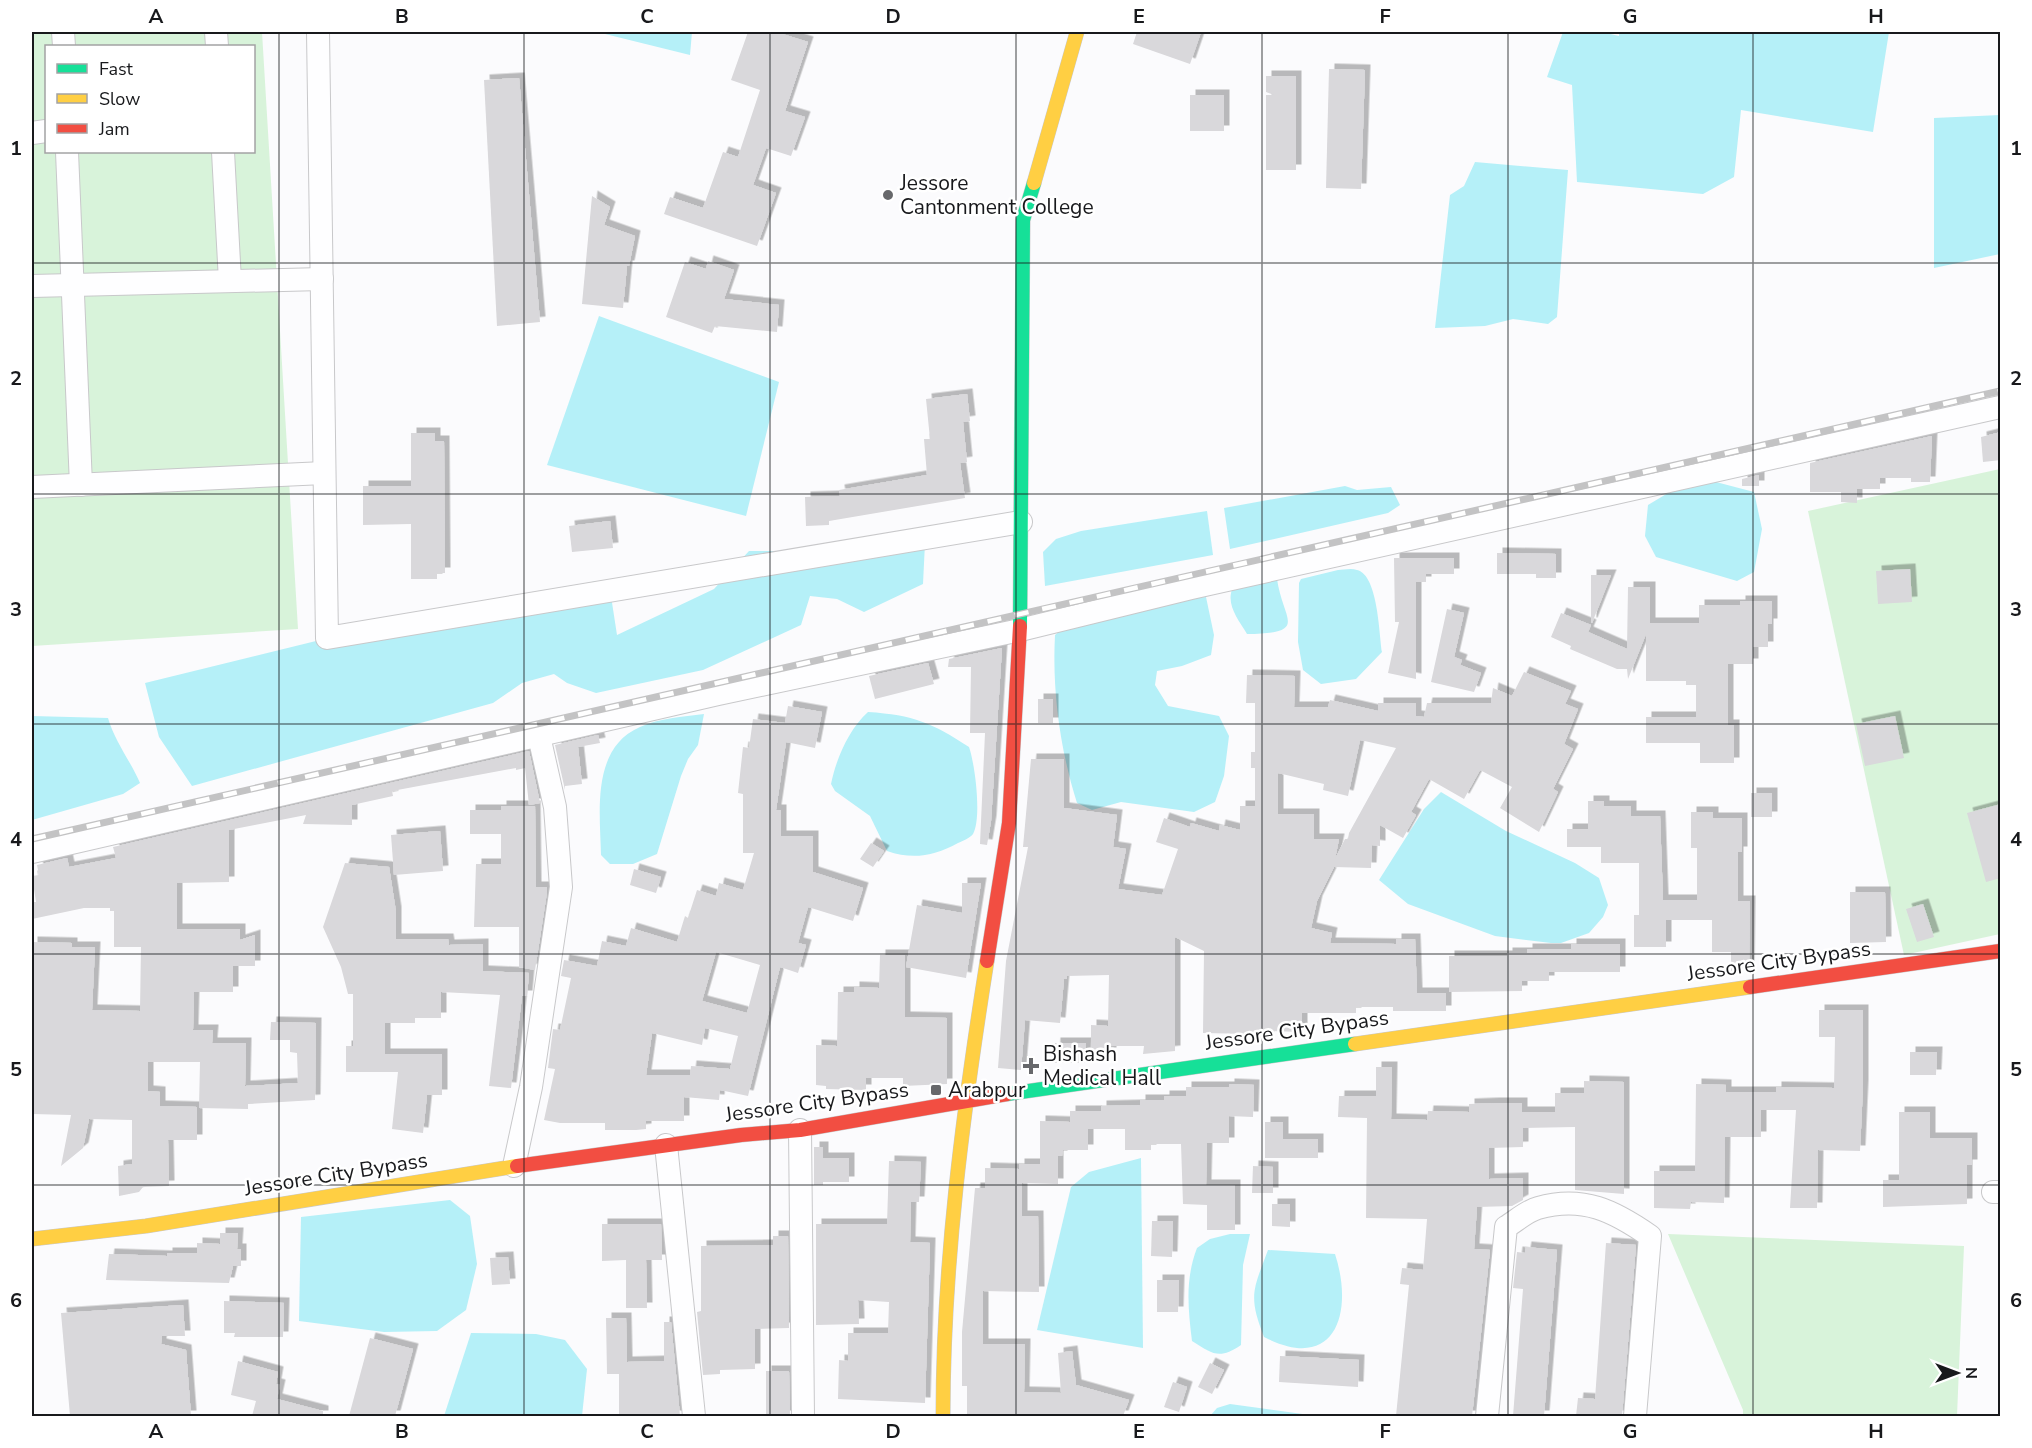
<svg xmlns="http://www.w3.org/2000/svg" width="2032" height="1448" font-family="'Nunito Sans',sans-serif">
	<style>
		.green { fill: #d8f3da; fill-rule: evenodd }
		.water { fill: #b5f0f8 }
		.building { fill: #d9d8db; fill-rule: evenodd; filter: url(#shadow) }
		.lines { fill: none; stroke-linecap: round; stroke-linejoin: round }
		.street-casing { stroke: #c8c8ca; stroke-width: 24 }
		.fast-casing { stroke: #c8c8ca; stroke-width: 15 }
		.slow-casing { stroke: #c8c8ca; stroke-width: 15 }
		.jam-casing { stroke: #c8c8ca; stroke-width: 15 }
		.street { stroke: #fefeff; stroke-width: 22 }
		.fast { stroke: #16e098; stroke-width: 14 }
		.slow { stroke: #ffcf43; stroke-width: 14 }
		.jam { stroke: #f24e42; stroke-width: 14 }
		.rail-casing { stroke: #c3c3c4; stroke-width: 7 }
		.rail { stroke: #fff; stroke-width: 4.5; stroke-dasharray: 14; stroke-linecap: butt }
		.grid { fill: none; stroke: #18191c; stroke-width: 1.5; stroke-opacity: 0.55 }
		.poi-dot { fill: #67686b; stroke: #fff; stroke-width: 2 }
		.labels { text-anchor: middle; stroke-width: 5; stroke-linejoin: round; paint-order: stroke }
		.poi-label { font-size: 21px; fill: #18191c; stroke: #fff; text-anchor: start }
		.street-label { font-size: 21px; fill: #18191c; stroke: #fff }
		.neatline { fill: none; stroke: #18191c; stroke-width: 2 }
		.grid-label { font-size: 20px; text-anchor: middle; font-weight: bold; fill: #18191c }
	</style>
	<defs>
		<filter id="shadow"><feDropShadow dx="5.5" dy="-5.5" stdDeviation="0" flood-color="#0004"/></filter>
	</defs>
	<rect width="100%" height="100%" fill="#fbfbfd"/>
	<g class="green">
		<path d="M32,32H262L298,629L32,646ZM46,46H254V152H46Z"/>
		<path d="M2000,469V934L1904,955L1808,511Z"/>
		<path d="M1668,1234L1964,1246L1957,1416H1743V1410Z"/>
	</g>
	<g class="water">
		<path d="M597,32H692L690,55Z"/>
		<path d="M1563,32H1602L1619,36V32H1889L1873,132L1741,110L1734,177L1703,194L1577,182L1572,85L1547,77Z"/>
		<path d="M2000,115V254L1934,268V118Z"/>
		<path d="M1475,162L1568,170L1557,317L1548,324L1513,319L1485,326L1435,328L1450,195L1464,186Z"/>
		<path d="M599,316L779,382L746,516L547,465Z"/>
		<path d="M1716,482L1754,492L1762,529L1754,572L1737,581L1656,557L1645,536L1648,505L1673,490Z"/>
		<path d="M1345,486L1357,490L1391,487L1400,505L1388,513L1230,549L1224,508Z"/>
		<path d="M1207,511L1213,555L1045,586L1043,552L1056,539L1081,531Z"/>
		<path d="M925,543L923,584L864,612L837,599L810,596L801,625L703,670L596,693L567,683L554,674L522,683L493,703L192,786L159,737L145,683L377,626L597,581L609,583L617,635L714,589L749,551H803Z"/>
		<path d="M1338,570C1343,570 1351,568 1357,570C1378,575 1379,633 1382,652L1356,679L1321,684L1303,670L1298,642L1299,583L1301,579Z"/>
		<path d="M1277,579C1283,621 1310,633 1247,634C1238,619 1224,603 1234,585Z"/>
		<path d="M1206,597L1214,635L1211,655L1182,666L1157,671L1155,685L1168,706L1219,716L1229,736L1224,776L1215,802L1194,812L1121,802L1092,810L1077,803C1060,749 1052,691 1055,635L1066,626L1171,600Z"/>
		<path d="M868,712C914,715 932,723 969,747C975,764 982,818 973,834C970,838 963,841 958,843C934,856 913,860 887,851L870,816L835,791L831,784C836,759 849,729 868,712Z"/>
		<path d="M704,714L698,745L688,759L681,776L657,854L633,864H610L601,855C600,812 591,748 640,727C660,718 682,717 704,714Z"/>
		<path d="M32,716L108,718C115,742 130,760 140,783L123,794L32,820Z"/>
		<path d="M1441,792L1506,831L1575,863L1599,878L1608,905L1603,917L1589,933L1561,943H1551L1495,936L1408,904L1379,880L1424,809Z"/>
		<path d="M1141,1158L1143,1348L1037,1330L1071,1187L1089,1172Z"/>
		<path d="M450,1200L470,1216L477,1264L466,1310L437,1331L384,1332L299,1321L301,1217Z"/>
		<path d="M1230,1234H1250L1243,1265L1241,1345C1219,1360 1213,1354 1192,1341C1188,1309 1185,1279 1197,1248L1210,1239Z"/>
		<path d="M1268,1250L1335,1254C1354,1312 1336,1374 1264,1337C1248,1296 1253,1290 1268,1250Z"/>
		<path d="M471,1333L536,1334L565,1340L587,1369L582,1416H444Z"/>
		<path d="M1230,1404L1317,1416H1210L1217,1408Z"/>
	</g>
	<g class="building">
		<path d="M748,32H776L808,42L785,111L805,117L791,156L766,148L753,185L776,193L757,246L664,214L670,197L703,208L723,152L738,157L760,90L731,80Z"/>
		<path d="M1137,32H1201L1190,64L1133,44Z"/>
		<path d="M1329,69L1365,70L1361,189L1326,188Z"/>
		<path d="M1266,76H1296V170H1266V95H1274L1266,92Z"/>
		<path d="M519,78L540,322L497,326L484,80Z"/>
		<rect x="1190" y="95" width="34" height="36"/>
		<path d="M592,196L610,207L604,225L635,236L629,266H627L623,308L582,304Z"/>
		<path d="M708,261L734,270L724,299L779,305L777,332L715,326L712,333L666,317L685,262L706,269Z"/>
		<path d="M967,394L970,421L963,422L967,462L960,463L965,498L829,521V525L806,526L805,497L840,496L839,490L927,475L924,439H930L926,399Z"/>
		<path d="M2001,432V460L1983,462L1981,437Z"/>
		<path d="M411,433H435V441H444L445,573H437V579H411V524L363,525V486H411Z"/>
		<path d="M1932,436L1930,482H1911V478H1880V489H1857V503L1841,502V492H1810V463Z"/>
		<path d="M1759,475V486H1742V479Z"/>
		<path d="M610,521L613,548L572,552L569,526Z"/>
		<path d="M1497,553L1556,554V578H1536V574H1497Z"/>
		<path d="M1394,558H1454V574H1426V582H1416V679L1388,673L1399,622H1395Z"/>
		<path d="M1910,569L1912,602L1878,604L1876,571Z"/>
		<path d="M1591,575H1611L1592,623H1591Z"/>
		<path d="M1628,587H1650V623H1699V605H1740V601H1772V624H1768V647H1753V664H1728V725H1734V763H1700V743H1646V717H1696V685H1686V681H1646V634L1628,679L1627,669H1617L1570,649L1571,646L1551,637L1561,613L1591,625L1588,632L1627,649Z"/>
		<path d="M1447,609L1464,613L1454,657L1462,660L1460,665L1481,673L1474,692L1431,682Z"/>
		<path d="M1002,648L991,821L987,845L980,844L985,733H970L971,667H948L949,659Z"/>
		<path d="M928,663L934,684L875,699L869,676Z"/>
		<path d="M1524,672L1571,691L1565,704L1578,709L1564,744L1573,749L1553,789L1558,792L1539,832L1500,808L1512,787L1480,770L1464,799L1429,779L1411,812L1416,815L1403,838L1380,825V846L1372,845L1371,868L1334,867L1317,901L1311,928L1332,933L1330,943L1396,944V939H1415L1417,993H1446V1011H1393V1007H1356V1013H1302V1032L1269,1031V1037L1251,1040V1034L1203,1033L1204,951L1175,937V1051L1143,1054L1144,1046H1111V1053L1091,1052V1025L1108,1026L1109,975L1067,976V979H1064L1060,1023L1025,1020L1021,1070L998,1068L1006,961L1028,847H1023L1031,759H1064V808L1117,815L1113,847L1126,849L1118,889L1162,895L1178,849L1156,842L1164,818L1190,827L1191,823L1219,831L1220,825L1240,830V806H1255V768H1251V752H1255V703H1246L1247,675L1295,676L1294,707H1328L1330,700L1378,711V703H1416V716L1424,717L1427,703H1491L1493,688L1512,696ZM1360,740L1396,748L1349,833L1348,839H1345L1335,859L1339,839H1314V814H1278V773L1324,784L1323,790L1348,796Z"/>
		<rect x="1038" y="699" width="15" height="24"/>
		<path d="M788,706L822,712L815,748L786,742L776,810H781V836H813V872L863,888L853,921L808,907L798,943L806,945L798,973L780,967L748,1096L720,1090L719,1100L684,1097V1121H646V1129L636,1130H605V1123H560L544,1120L555,1069L548,1068L553,1029L560,1030L571,978L561,976L564,960L597,966L602,941L626,946L631,928L677,942L685,916L688,918L697,890L716,896L719,883L743,890L754,853H743V794L738,793L743,747L749,748L753,719L785,723ZM716,952L760,965L747,1013L702,1001ZM705,1028L738,1036L730,1069L691,1066L690,1075H646L652,1033L702,1045Z"/>
		<path d="M1895,716L1904,758L1865,766L1856,724Z"/>
		<path d="M598,735L600,743L578,747L582,784L565,786V790L555,745Z"/>
		<path d="M529,751L540,803L529,805L525,768L516,770V768L392,791L393,796L352,805V825L303,824L306,815L229,830V882L177,883V929H240V940L255,935V966H233V992H194L193,1030H213L212,1043H246L245,1086L298,1083L297,1053L290,1052V1040H270L271,1022L316,1023L315,1100L248,1104V1109L199,1108L200,1062H148V1091L160,1092V1106L197,1107V1140H168L169,1186L143,1187L139,1192L119,1196L118,1166L132,1164V1120L89,1119L83,1148L61,1166L71,1115L32,1114V942L72,943V947H95L92,1010L140,1011L141,947H114V911H110V908H84L32,919V902H36L32,876L39,875L37,865L67,858L69,867L116,858L113,847Z"/>
		<rect x="1751" y="793" width="21" height="24"/>
		<path d="M1588,801H1604V806H1631V816H1660L1663,900H1697V848H1691V812H1713V818H1742V852H1738V901H1750L1749,968L1731,971V952H1712V920H1666V947H1634V915H1639V863H1601V847H1567V829H1588Z"/>
		<path d="M2001,804V878L1986,882L1967,813Z"/>
		<path d="M501,806H535L536,887H547V892L535,970L519,967V927H474L476,864H501V834H470V810H501Z"/>
		<path d="M440,831L443,871L394,875L391,835Z"/>
		<path d="M871,843L884,851L873,867L860,859Z"/>
		<path d="M345,863L389,867L396,912V939H448L449,945L483,944V971L529,973L527,996H522L511,1088L489,1086L500,995L441,992V1018H415V1023H385V1054H442V1095H427L423,1133L392,1129L398,1072H346V1046H353V994H348L341,967L323,927Z"/>
		<path d="M634,869L661,877L656,893L630,885Z"/>
		<path d="M962,883H981L966,978L906,967L917,905L962,913Z"/>
		<path d="M1850,892H1885L1886,942L1850,943Z"/>
		<path d="M1923,904L1934,937L1917,942L1906,909Z"/>
		<path d="M1571,944H1620V972H1549V981H1522V991L1449,992V956H1507V953H1527V949H1571Z"/>
		<path d="M880,955H905V1017L947,1018V1084L903,1086V1078H866V1090L826,1089V1086L816,1085V1045L837,1046L838,992H854V987L879,988Z"/>
		<path d="M1819,1010H1863V1085L1860,1151L1818,1150L1817,1208H1790L1796,1110H1761V1137H1725L1724,1203L1691,1202L1690,1209L1654,1208V1171H1695L1696,1084L1726,1085V1092H1776V1087L1834,1088L1835,1037H1819Z"/>
		<path d="M1055,1043H1086L1085,1063H1054Z"/>
		<path d="M1910,1052H1937L1936,1075H1910Z"/>
		<path d="M1376,1067H1392L1391,1119L1427,1120L1428,1111L1469,1112V1104L1494,1103H1522V1112H1555V1093H1584V1081L1624,1082V1194L1575,1190V1127L1523,1128V1147L1489,1148V1179L1523,1178V1200L1512,1206L1477,1207L1474,1249L1490,1250L1472,1416H1396L1409,1285L1400,1284L1402,1268L1423,1270L1427,1219L1366,1218L1367,1118L1338,1117L1339,1096H1376Z"/>
		<path d="M1229,1084L1254,1085L1253,1117L1229,1116V1143H1207L1206,1185H1235V1230H1207V1205L1183,1204L1181,1144H1151V1150H1125V1129H1088V1150H1063L1062,1156H1058V1184L1022,1183V1216H1038L1039,1292L983,1291V1344H1025L1024,1392L1061,1393L1058,1353L1072,1351L1076,1385L1129,1400L1123,1416H967V1386H962V1332L975,1188H985V1168L1019,1169V1164H1040V1121L1070,1122V1111H1101V1106L1140,1105V1100H1164V1096H1186V1087H1229Z"/>
		<path d="M1899,1112H1930V1138H1972V1165H1967V1204L1883,1207V1180H1899Z"/>
		<path d="M1265,1122H1283V1139H1318V1158H1265Z"/>
		<path d="M814,1147H823V1158H849V1182H823V1185H814Z"/>
		<path d="M889,1161L921,1162L919,1202H911L910,1242L930,1243L925,1403L838,1399L839,1360L848,1361V1333H888L889,1302L858,1300L859,1324L816,1325V1224H887Z"/>
		<path d="M1253,1166L1273,1167V1193H1252Z"/>
		<path d="M1272,1204H1290V1227L1272,1226Z"/>
		<path d="M1152,1221H1173L1172,1257L1151,1256Z"/>
		<path d="M602,1224H661L662,1260H646L647,1308H626V1260L602,1261Z"/>
		<path d="M220,1233H238L237,1249H241V1266H233L229,1283L106,1280L109,1254L167,1256V1253H197V1243L220,1244Z"/>
		<path d="M773,1236H788L789,1328L755,1329V1369L720,1370V1374L703,1375L697,1312L701,1311V1246L773,1245Z"/>
		<path d="M1606,1243L1636,1245L1622,1416H1576L1578,1398L1595,1399Z"/>
		<path d="M1526,1247L1557,1250L1544,1416H1513L1523,1289L1513,1288L1517,1252L1525,1253Z"/>
		<path d="M508,1257L510,1284L492,1285L490,1258Z"/>
		<path d="M1157,1280H1179L1178,1312H1157Z"/>
		<path d="M224,1301L284,1303L283,1337H234L235,1333H224Z"/>
		<path d="M183,1305L185,1336H162L161,1344L186,1350L191,1416H70L61,1313Z"/>
		<path d="M606,1318H626L627,1362L664,1361V1322H671L680,1416H619V1374H607Z"/>
		<path d="M370,1338L413,1349L395,1416H349Z"/>
		<path d="M1280,1356L1359,1360L1358,1387L1279,1382Z"/>
		<path d="M238,1361L278,1372L276,1384L280,1385L277,1399L323,1411V1416H252L256,1401L231,1395Z"/>
		<path d="M1210,1363L1224,1370L1212,1394L1198,1387Z"/>
		<path d="M766,1371H789L790,1416H766Z"/>
		<path d="M1173,1382L1187,1387L1179,1412L1164,1407Z"/>
	</g>
	<g class="lines">
		<g class="street-casing">
			<g id="street">
				<path d="M63,32L64,46"/>
				<path d="M216,32L217,46"/>
				<path d="M318,32L327,638L1021,522"/>
				<path d="M32,133L46,131"/>
				<path d="M67,152L81,485"/>
				<path d="M223,152L230,281"/>
				<path d="M32,286L322,279"/>
				<path d="M32,487L324,473"/>
				<path d="M32,852L718,694L1020,630L1191,588L2000,407"/>
				<path d="M800,1130L803,1416"/>
				<path d="M666,1145L694,1416"/>
				<path d="M514,1166L531,1087L561,887L555,807L539,736"/>
				<path d="M1993,1192H2000"/>
				<path d="M1487,1416L1506,1227C1516,1221 1527,1211 1538,1208C1583,1195 1614,1211 1650,1236L1635,1416"/>
			</g>
		</g>
		<g class="fast-casing">
			<g id="fast">
				<path d="M1020,626L1023,220L1034,183"/>
				<path d="M1007,1094L1355,1044"/>
			</g>
		</g>
		<g class="slow-casing">
			<g id="slow">
				<path d="M1034,183L1077,32"/>
				<path d="M1355,1044L1750,987"/>
				<path d="M32,1239L146,1226L517,1166"/>
				<path d="M943,1416C943,1264 963,1112 987,961"/>
			</g>
		</g>
		<g class="jam-casing">
			<g id="jam">
				<path d="M987,961L1009,823L1020,626"/>
				<path d="M1750,987L2000,951"/>
				<path d="M517,1166L741,1135L800,1130L1007,1094"/>
			</g>
		</g>
		<use href="#street" class="street"/>
		<use href="#fast" class="fast"/>
		<use href="#slow" class="slow"/>
		<use href="#jam" class="jam"/>
		<g class="rail-casing">
			<path id="rail" d="M32,839L2000,391"/>
		</g>
		<use href="#rail" class="rail"/>
	</g>
	<path class="grid" d="M279,32V1416M524,32V1416M770,32V1416M1016,32V1416M1262,32V1416M1508,32V1416M1753,32V1416M32,263H2000M32,494H2000M32,724H2000M32,954H2000M32,1185H2000"/>
	<g class="poi-dot">
		<circle cx="888" cy="195" r="6"/>
		<path d="M1028 1057h6v6h6v6h-6v6h-6v-6h-6v-6h6z"/>
		<rect x="930" y="1084" width="12" height="12" rx="3"/>
	</g>
	<g class="labels">
		<g class="poi-label">
			<text x="900" y="190">Jessore<tspan x="900" dy="24">Cantonment College</tspan></text>
			<text x="1043" y="1061">Bishash<tspan x="1043" dy="24">Medical Hall</tspan></text>
			<text x="948" y="1097">Arabpur</text>
		</g>
		<g class="street-label">
			<text transform="translate(1779 961) rotate(-8)" y="7">Jessore City Bypass</text>
			<text transform="translate(1297 1030) rotate(-8)" y="7">Jessore City Bypass</text>
			<text transform="translate(817 1102) rotate(-8)" y="7">Jessore City Bypass</text>
			<text transform="translate(336 1174) rotate(-9)" y="7">Jessore City Bypass</text>
		</g>
	</g>
	<rect width="2032" height="1448" fill="none" stroke="#ffffff" stroke-width="66"/>
	<rect x="45" y="45" width="210" height="108" fill="#ffffff" stroke="#a3a3a4" stroke-width="1.5"/>
	<rect x="57" y="64" width="30" height="9" fill="#16e098" stroke="#a3a3a4" stroke-width="1.5"/>
	<text x="99" y="75" font-size="18" fill="#18191c">Fast</text>
	<rect x="57" y="94" width="30" height="9" fill="#ffcf43" stroke="#a3a3a4" stroke-width="1.5"/>
	<text x="99" y="105" font-size="18" fill="#18191c">Slow</text>
	<rect x="57" y="124" width="30" height="9" fill="#f24e42" stroke="#a3a3a4" stroke-width="1.5"/>
	<text x="99" y="135" font-size="18" fill="#18191c">Jam</text>
	<g transform="translate(1957 1373) rotate(90)" stroke="#ffffff" stroke-width="4.5" paint-order="stroke">
	<path d="M0-4.5L10 22L0 15L-10 22Z" fill="#18191c"/>
	<text y="-9" font-size="16" font-weight="bold" text-anchor="middle" fill="#18191c">N</text>
	</g>
	<rect x="33" y="33" width="1966" height="1382" class="neatline"/>
	<g class="grid-label">
		<text x="156" y="23">A</text>
		<text x="402" y="23">B</text>
		<text x="647" y="23">C</text>
		<text x="893" y="23">D</text>
		<text x="1139" y="23">E</text>
		<text x="1385" y="23">F</text>
		<text x="1630" y="23">G</text>
		<text x="1876" y="23">H</text>
		<text x="16" y="155">1</text>
		<text x="2016" y="155">1</text>
		<text x="16" y="385">2</text>
		<text x="2016" y="385">2</text>
		<text x="16" y="616">3</text>
		<text x="2016" y="616">3</text>
		<text x="16" y="846">4</text>
		<text x="2016" y="846">4</text>
		<text x="16" y="1076">5</text>
		<text x="2016" y="1076">5</text>
		<text x="16" y="1307">6</text>
		<text x="2016" y="1307">6</text>
		<text x="156" y="1438">A</text>
		<text x="402" y="1438">B</text>
		<text x="647" y="1438">C</text>
		<text x="893" y="1438">D</text>
		<text x="1139" y="1438">E</text>
		<text x="1385" y="1438">F</text>
		<text x="1630" y="1438">G</text>
		<text x="1876" y="1438">H</text>
	</g>
</svg>
